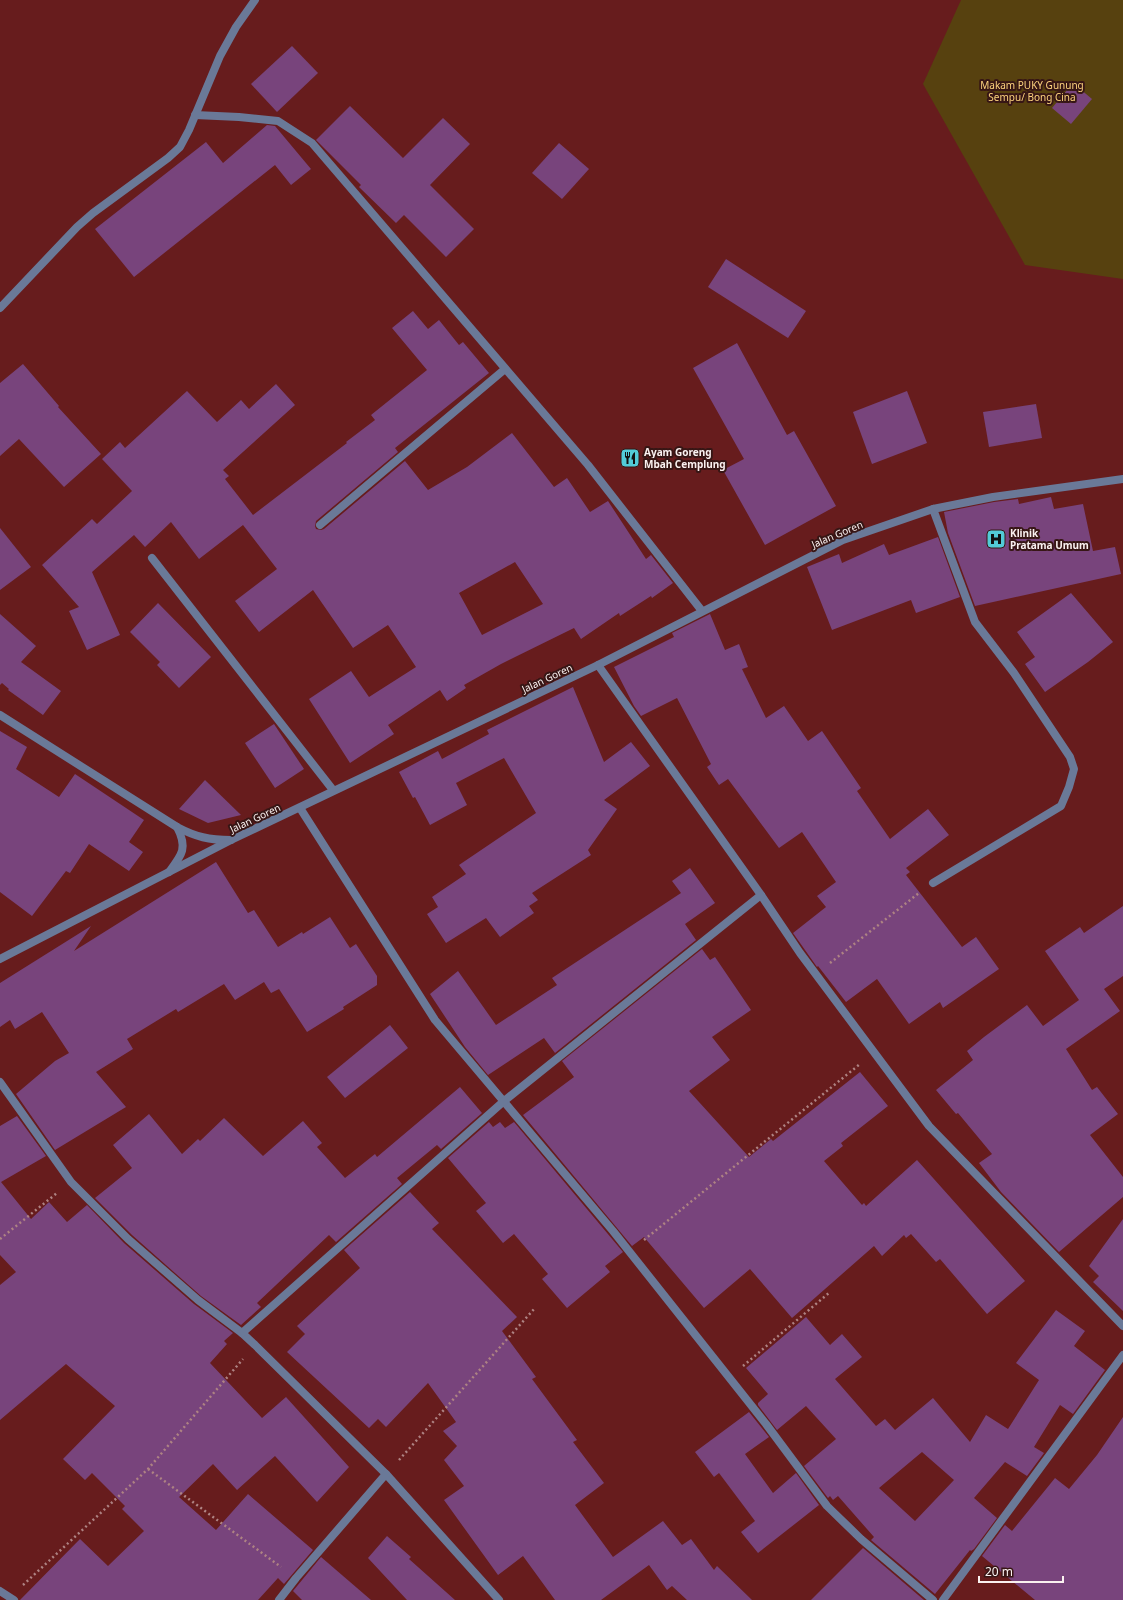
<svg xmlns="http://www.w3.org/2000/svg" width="1123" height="1600" font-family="'Noto Sans',sans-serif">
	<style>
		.green { fill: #57410f }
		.building { fill: #78447c; fill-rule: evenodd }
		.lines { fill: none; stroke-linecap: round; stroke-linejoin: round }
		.path { stroke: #ae8383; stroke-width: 2.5; stroke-dasharray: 2 3; stroke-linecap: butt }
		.service { stroke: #6a7998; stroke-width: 8 }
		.minor { stroke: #6a7998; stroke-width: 8 }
		.tertiary { stroke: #6a7998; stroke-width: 8 }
		.labels { text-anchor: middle; stroke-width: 4; stroke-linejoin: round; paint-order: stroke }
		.park-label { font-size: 10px; fill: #fcd27d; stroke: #371615 }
		.poi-label { font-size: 10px; font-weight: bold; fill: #faf1f0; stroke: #371615; text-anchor: start }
		.street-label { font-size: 10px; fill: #faf1f0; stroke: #371615 }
	</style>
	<rect width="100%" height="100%" fill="#671c1d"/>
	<path class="green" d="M961,0H1123V279L1025,265L923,84Z"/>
	<g class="building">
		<path d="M292,46L318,73L277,112L251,84Z"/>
		<path d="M1073,83L1092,99L1071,124L1052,108Z"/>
		<path d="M350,106L403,158L443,118L470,144L430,185L474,229L446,257L404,215L396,223L359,187L361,185L316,140Z"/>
		<path d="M267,125L275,126L311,169L291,185L275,165L134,277L95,229L206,142L223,163Z"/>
		<path d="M559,143L589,169L562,199L532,173Z"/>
		<path d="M726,259L806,311L788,338L708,287Z"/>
		<path d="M413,311L428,329L439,320L459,345L463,342L489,373L395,448L398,452L316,521L315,526L316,529L321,530L324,529L405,461L428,490L467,467L512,433L554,487L567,478L590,512L608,501L646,559L651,555L673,583L652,598L651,596L620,616L619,613L581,639L574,628L501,664L464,685L466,688L447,701L440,690L388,725L394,734L350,763L309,699L351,671L369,697L416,667L388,625L353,648L313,590L259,632L235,601L277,569L243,525L199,559L171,522L145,547L134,535L92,572L120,635L87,650L69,611L79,607L42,565L92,519L97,524L132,491L102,459L120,442L125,448L187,391L217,422L241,400L249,409L276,384L295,405L223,470L229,476L225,479L253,515L347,443L346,442L375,420L371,415L427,370L392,328ZM515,562L543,604L482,635L459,593Z"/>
		<path d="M737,343L787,435L794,431L836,506L765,545L723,470L744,459L693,368Z"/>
		<path d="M23,364L59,406L58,407L101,454L64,487L19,439L0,456V383Z"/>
		<path d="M907,391L927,443L872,464L853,412Z"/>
		<path d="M1036,404L1042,438L989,447L983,412Z"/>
		<path d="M1051,497L1054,509L1083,504L1093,551L1115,547L1121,574L975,606L948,533L944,512L994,502L1018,499L1019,504Z"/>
		<path d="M0,528L31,567L0,590Z"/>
		<path d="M938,537L960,597L916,613L911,600L832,630L807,567L839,554L842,563L884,544L889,555Z"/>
		<path d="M1071,593L1113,642L1088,662L1045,692L1025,664L1035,657L1017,632Z"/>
		<path d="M158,603L211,657L179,688L157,665L160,662L130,632Z"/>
		<path d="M0,614L36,646L21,662L61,691L43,715L8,690L9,689L2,683L0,685Z"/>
		<path d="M710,614L725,650L739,644L748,667L742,669L766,718L784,706L808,741L822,731L861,788L857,791L890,839L928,809L949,835L906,868L910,872L906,875L962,947L976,937L999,969L943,1008L940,1002L909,1024L877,979L846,1002L818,966L817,967L793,933L826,907L817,896L836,882L802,832L779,848L728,779L719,785L707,767L711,764L677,698L641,716L634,706L614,667L674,637L672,633Z"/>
		<path d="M573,687L604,762L631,742L650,766L604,800L617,809L588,850L591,855L532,893L538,900L529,906L534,913L500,937L486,918L446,943L427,914L438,907L432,897L466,874L459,865L536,813L504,758L456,783L467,805L430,825L415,797L413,798L399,772L438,751L442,759L489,734L487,730Z"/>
		<path d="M274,724L304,769L275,788L245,743Z"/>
		<path d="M0,731L27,747L16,769L59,797L75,774L144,820L129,842L143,852L129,871L89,844L70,873L66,871L32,916L0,892Z"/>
		<path d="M205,780L241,815L208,823L179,809Z"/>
		<path d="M216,862L248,913L254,910L278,947L302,932L303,934L330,917L350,948L356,944L377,976V985L343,1007L344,1009L307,1032L279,989L271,993L264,982L235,1000L224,984L178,1012L176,1009L127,1039L133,1049L96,1072L126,1107L55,1150L16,1094L55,1061L69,1053L42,1012L15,1029L10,1020L0,1027V983L91,926L74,951Z"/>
		<path d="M690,868L715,903L685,924L696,940L555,1053L544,1038L488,1075L465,1047L430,994L458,971L496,1025L557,985L552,978L681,893L672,881Z"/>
		<path d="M1123,906V976L1104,989L1120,1011L1066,1049L1092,1090L1097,1087L1118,1114L1090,1135L1123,1177V1197L1059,1252L1001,1192L979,1163L992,1154L958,1113L956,1114L936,1090L973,1060L967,1051L984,1037L1027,1005L1043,1026L1079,1000L1045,951L1080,927L1084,933Z"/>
		<path d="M702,949L710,960L715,957L751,1010L712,1037L730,1060L689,1091L749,1157L771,1139L773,1141L860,1072L888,1106L841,1143L843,1146L824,1161L862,1205L864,1203L866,1206L917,1160L1025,1281L987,1314L940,1259L936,1262L911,1234L906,1238L904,1235L882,1256L874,1246L792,1318L750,1269L704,1308L644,1237L632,1246L523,1115L574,1077L562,1061Z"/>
		<path d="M390,1025L408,1048L345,1098L327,1077Z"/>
		<path d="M460,1087L482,1113L441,1149L437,1145L397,1178L402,1184L336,1242L329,1235L257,1303L261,1307L241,1325L201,1296L132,1235L95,1198L132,1168L113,1145L149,1114L182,1154L198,1139L200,1141L224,1118L263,1156L303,1121L322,1143L317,1147L345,1178L375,1154L377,1157Z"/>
		<path d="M17,1116L46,1156L1,1182L31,1219L49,1202L67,1222L87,1205L124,1243L194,1304L233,1333L224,1341L227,1344L210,1363L262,1418L286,1397L349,1467L317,1502L275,1456L237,1490L213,1464L179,1497L216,1530L248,1494L313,1550L284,1584L278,1578L258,1600H20L80,1539L108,1566L144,1531L122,1509L125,1506L92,1473L85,1480L63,1459L115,1406L66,1364L0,1420V1285L16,1272L0,1255V1126Z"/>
		<path d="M489,1122L493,1127L500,1122L505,1128L514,1122L623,1252L605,1266L610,1272L567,1308L542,1279L548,1274L514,1234L503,1243L476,1211L486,1203L448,1158Z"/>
		<path d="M410,1192L439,1223L432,1229L517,1317L502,1331L536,1377L532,1379L577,1440L573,1442L604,1483L575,1505L613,1557L663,1521L682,1545L691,1539L714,1570L717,1566L752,1600H687L672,1586L667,1590L649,1565L601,1600H555L523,1556L498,1575L444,1500L464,1486L444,1460L457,1446L443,1431L456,1422L428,1383L386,1427L378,1419L369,1428L287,1352L305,1334L297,1326L360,1268L344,1250Z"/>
		<path d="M1123,1219V1311L1093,1282L1099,1276L1089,1266Z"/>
		<path d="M1056,1310L1085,1331L1074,1346L1105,1370L1073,1414L1060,1405L1034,1447L1044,1453L1027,1476L1005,1462L974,1498L997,1518L974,1549L971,1551L970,1550L935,1594L871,1540L874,1537L838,1496L833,1500L830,1496L828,1498L804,1466L836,1439L806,1406L777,1430L758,1405V1403L768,1394L746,1368L806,1317L830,1345L842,1334L862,1357L835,1379L876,1426L885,1419L895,1430L933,1398L970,1442L986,1415L1008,1429L1039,1380L1016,1363ZM922,1452L954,1480L915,1521L879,1488Z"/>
		<path d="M749,1412L769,1437L745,1454L773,1493L796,1473L819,1505L758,1553L741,1532L755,1521L719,1473L714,1477L695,1452Z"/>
		<path d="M1123,1417V1600H1035L982,1556L1005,1525L1012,1531L1055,1478L1069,1489L1097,1455Z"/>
		<path d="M387,1536L411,1557L409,1559L455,1600H407L368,1558Z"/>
		<path d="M863,1548L924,1600H811Z"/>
		<path d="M321,1557L371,1600H302L293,1591Z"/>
	</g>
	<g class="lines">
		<g class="path">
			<path d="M830,963L919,893"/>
			<path d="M0,1239L57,1193"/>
			<path d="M644,1240L860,1064"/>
			<path d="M743,1366L830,1292"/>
			<path d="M399,1460L535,1308"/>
			<path d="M148,1469L281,1567"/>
			<path d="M23,1585L148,1469L243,1359"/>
		</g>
		<path class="service" d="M933,883L1061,806L1069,787L1074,769L1070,757L1014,673L975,622L933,509"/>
		<g class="minor">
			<path d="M195,115L239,117L278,121L312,143L588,465L702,611"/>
			<path d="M0,308L77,227L93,213L168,158L180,147L189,130L220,56L236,27L255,0"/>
			<path d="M320,525L505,369"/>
			<path d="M152,558L333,790"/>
			<path d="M598,665L761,895L800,953L929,1126L1123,1326"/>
			<path d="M0,715L177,827C196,837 209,840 231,840"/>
			<path d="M300,808L435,1020L613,1231L766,1424L827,1506L861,1539L933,1600"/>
			<path d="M169,872C182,855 188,848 177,827"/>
			<path d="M0,1082L71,1182L128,1239L198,1300L242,1333L255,1345L386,1474L499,1600"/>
			<path d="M242,1333L504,1101L761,895"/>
			<path d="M0,1591L14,1600"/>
			<path d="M279,1600L296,1578L386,1474"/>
			<path d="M943,1600L1123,1355"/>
		</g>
		<path class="tertiary" d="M0,959L231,840L598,665L843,540L933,509L993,497L1123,479"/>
	</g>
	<defs>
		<g id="restaurant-square" transform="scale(1)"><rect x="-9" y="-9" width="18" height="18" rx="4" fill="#52cbd7" stroke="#371615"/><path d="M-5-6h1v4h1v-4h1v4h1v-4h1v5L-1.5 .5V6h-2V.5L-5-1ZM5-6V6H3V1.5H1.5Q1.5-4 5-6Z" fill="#111"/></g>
		<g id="hospital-square" transform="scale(1)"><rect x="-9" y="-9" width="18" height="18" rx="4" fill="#52cbd7" stroke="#371615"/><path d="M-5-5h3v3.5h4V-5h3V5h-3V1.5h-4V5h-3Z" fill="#111"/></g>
	</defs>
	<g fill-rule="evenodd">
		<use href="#restaurant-square" x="630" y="458"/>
		<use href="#hospital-square" x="996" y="539"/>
	</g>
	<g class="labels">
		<g class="park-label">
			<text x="1032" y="89">Makam PUKY Gunung<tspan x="1032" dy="12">Sempu/ Bong Cina</tspan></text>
		</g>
		<g class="poi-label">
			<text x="644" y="456">Ayam Goreng<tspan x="644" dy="12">Mbah Cemplung</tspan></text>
			<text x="1010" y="537">Klinik<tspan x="1010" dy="12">Pratama Umum</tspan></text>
		</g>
		<g class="street-label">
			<text transform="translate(837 534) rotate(-23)" y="4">Jalan Goren</text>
			<text transform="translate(547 678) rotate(-25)" y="4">Jalan Goren</text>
			<text transform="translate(255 818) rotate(-25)" y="4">Jalan Goren</text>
		</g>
	</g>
	<path d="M979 1576v6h84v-6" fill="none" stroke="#faf1f0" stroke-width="2"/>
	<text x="985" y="1576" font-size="12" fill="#faf1f0" stroke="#371615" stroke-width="3" paint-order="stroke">20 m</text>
</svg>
